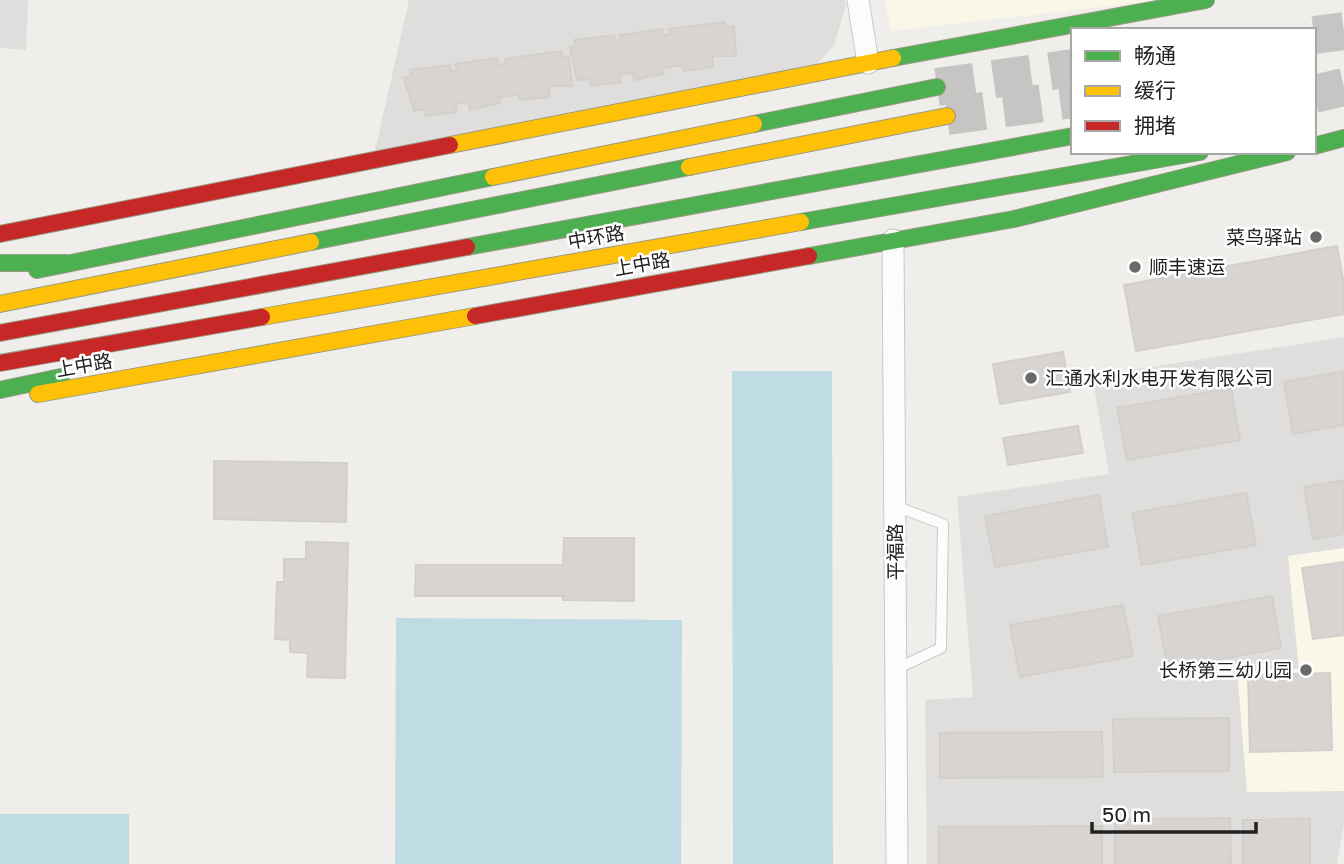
<svg xmlns="http://www.w3.org/2000/svg" width="1344" height="864" font-family="'Golos Text','Noto Sans SC',sans-serif">
	<style>
		.residential { fill: #dfdedc }
		.education { fill: #f8f7e8 }
		.water { fill: #bfdbe3 }
		.building { fill: #d7d4d2; stroke: #d3d0cc; stroke-width: 2 }
		.lines { fill: none; stroke-linecap: round; stroke-linejoin: round }
		.highway-tunnel { stroke: #c7c5c3; stroke-width: 38; stroke-dasharray: 38 19; stroke-linecap: butt }
		.lane-casing { stroke: #c9c8c7; stroke-width: 12 }
		.street-casing { stroke: #c9c8c7; stroke-width: 23 }
		.fast-casing { stroke: #999a82; stroke-width: 18 }
		.slow-casing { stroke: #999a82; stroke-width: 18 }
		.jam-casing { stroke: #999a82; stroke-width: 18 }
		.lane { stroke: #fdfcfc; stroke-width: 10 }
		.street { stroke: #fdfcfc; stroke-width: 21 }
		.fast { stroke: #4caf50; stroke-width: 16 }
		.slow { stroke: #ffc107; stroke-width: 16 }
		.jam { stroke: #c62828; stroke-width: 16 }
		.poi-dot { fill: #6a6968; stroke: #fff; stroke-width: 2.5 }
		.labels { text-anchor: middle; stroke-width: 5; stroke-linejoin: round; paint-order: stroke }
		.street-label { font-size: 19px; fill: #222; stroke: #fff }
		.poi-label { font-size: 19px; fill: #222; stroke: #fff; text-anchor: end }
	</style>
	<rect width="100%" height="100%" fill="#f0eeeb"/>
	<g class="residential">
		<path d="M0,0H28L26,50L0,48Z"/>
		<path d="M409,0H845L846,5L834,45L817,64L375,151Z"/>
		<path d="M1344,337V548L1288,557L1299,669L1238,672L1247,792L1344,791V823L1337,864H927L925,700L973,697L957,497L1109,474L1092,376Z"/>
	</g>
	<g class="education">
		<path d="M885,0H1162L891,31Z"/>
		<path d="M1344,548V791L1247,792L1237,671L1299,669L1288,556Z"/>
	</g>
	<g class="water">
		<path d="M732,371H832L833,864H733Z"/>
		<path d="M396,618L682,620L681,864H395Z"/>
		<rect x="0" y="814" width="129" height="50"/>
	</g>
	<g class="building">
		<path d="M725,22L727,27L734,26L736,56H713V67L684,71L682,65L663,68L664,74L634,80L633,73L620,74L621,82L591,86L590,79L577,80L570,47H575L574,40L614,35L616,41L621,40L620,35L662,29L663,35L670,34L669,29Z"/>
		<path d="M561,51L563,57L569,56L572,86H549V97L520,100L518,95L499,97L500,103L470,110L468,102L456,104V112L426,116L425,109L414,111L404,78L411,76L410,70L450,65L451,71L457,70L455,64L497,58L498,65L506,64L505,59Z"/>
		<path d="M1337,246L1344,284V314L1136,351L1124,285Z"/>
		<path d="M1063,352L1070,392L1000,404L993,364Z"/>
		<path d="M1344,371V425L1293,434L1284,382Z"/>
		<path d="M1231,388L1240,440L1127,460L1117,408Z"/>
		<path d="M1078,426L1083,453L1008,465L1003,438Z"/>
		<path d="M214,461L347,463L346,522L214,519Z"/>
		<path d="M1344,480V534L1313,539L1304,487Z"/>
		<path d="M1246,493L1256,545L1142,565L1132,513Z"/>
		<path d="M1099,495L1108,547L995,567L985,516Z"/>
		<path d="M564,538H634V601L563,600V596H415L416,565H563Z"/>
		<path d="M306,542L348,543L345,678L307,677L308,653L290,652V640L275,639L277,582H284V559H306Z"/>
		<path d="M1344,562V635L1313,639L1302,568Z"/>
		<path d="M1272,596L1281,648L1168,669L1158,616Z"/>
		<path d="M1123,605L1133,656L1020,677L1010,625Z"/>
		<path d="M1330,673L1332,750L1250,752L1248,675Z"/>
		<path d="M1229,718V771L1114,772L1113,719Z"/>
		<path d="M1102,732L1103,777L940,778V733Z"/>
		<path d="M1230,818L1231,864H1115V820Z"/>
		<path d="M1310,819V864H1243V820Z"/>
		<path d="M1102,826V864H939V827Z"/>
	</g>
	<g class="lines">
		<g class="highway-tunnel">
			<path d="M1314,35L1344,31"/>
			<path d="M937,87L1073,68"/>
			<path d="M1314,94L1344,87"/>
			<path d="M947,116L1073,99"/>
		</g>
		<g class="lane-casing">
			<path id="lane" d="M895,506L943,524L941,648L896,669"/>
		</g>
		<g class="street-casing">
			<g id="street">
				<path d="M858,0L868,63"/>
				<path d="M893,240L897,864"/>
			</g>
		</g>
		<g class="fast-casing">
			<g id="fast">
				<path d="M893,58L1206,0"/>
				<path d="M754,124L937,87"/>
				<path d="M1314,146L1344,138"/>
				<path d="M801,222L1200,152"/>
				<path d="M311,242L689,167"/>
				<path d="M467,247L1073,136"/>
				<path d="M809,256L1014,219L1287,152"/>
				<path d="M0,263H65"/>
				<path d="M37,270L493,177"/>
				<path d="M0,390L61,377"/>
			</g>
		</g>
		<g class="slow-casing">
			<g id="slow">
				<path d="M450,145L893,58"/>
				<path d="M689,167L947,116"/>
				<path d="M493,177L754,124"/>
				<path d="M0,304L311,242"/>
				<path d="M262,317L801,222"/>
				<path d="M38,394L475,316"/>
			</g>
		</g>
		<g class="jam-casing">
			<g id="jam">
				<path d="M0,234L450,145"/>
				<path d="M475,316L809,256"/>
				<path d="M0,333L467,247"/>
				<path d="M0,363L262,317"/>
			</g>
		</g>
		<use href="#lane" class="lane"/>
		<use href="#street" class="street"/>
		<use href="#fast" class="fast"/>
		<use href="#slow" class="slow"/>
		<use href="#jam" class="jam"/>
	</g>
	<g class="poi-dot">
		<circle cx="1316" cy="237" r="7"/>
		<circle cx="1135" cy="267" r="7"/>
		<circle cx="1031" cy="378" r="7"/>
		<circle cx="1306" cy="670" r="7"/>
	</g>
	<g class="labels">
		<g class="street-label">
			<text transform="translate(596 237) rotate(-10)" y="7">中环路</text>
			<text transform="translate(642 264) rotate(-10)" y="7">上中路</text>
			<text transform="translate(84 365) rotate(-10)" y="7">上中路</text>
			<text transform="translate(895 552) rotate(-90)" y="7">平福路</text>
		</g>
		<g class="poi-label">
			<text x="1302" y="244">菜鸟驿站</text>
			<text x="1149" y="274" text-anchor="start">顺丰速运</text>
			<text x="1045" y="385" text-anchor="start">汇通水利水电开发有限公司</text>
			<text x="1292" y="677">长桥第三幼儿园</text>
		</g>
	</g>
	<rect x="1071" y="28" width="245" height="126" fill="#ffffff" stroke="#a7a7a7" stroke-width="2"/>
	<rect x="1085" y="51" width="35" height="10" fill="#4caf50" stroke="#a7a7a7" stroke-width="2"/>
	<text x="1134" y="63" font-size="21" fill="#222222">畅通</text>
	<rect x="1085" y="86" width="35" height="10" fill="#ffc107" stroke="#a7a7a7" stroke-width="2"/>
	<text x="1134" y="98" font-size="21" fill="#222222">缓行</text>
	<rect x="1085" y="121" width="35" height="10" fill="#c62828" stroke="#a7a7a7" stroke-width="2"/>
	<text x="1134" y="133" font-size="21" fill="#222222">拥堵</text>
	<path d="M1092 822v10h164v-10" fill="none" stroke="#222222" stroke-width="3.5"/>
	<text x="1102" y="822" font-size="21" fill="#222222" stroke="#ffffff" stroke-width="5" paint-order="stroke">50 m</text>
</svg>
